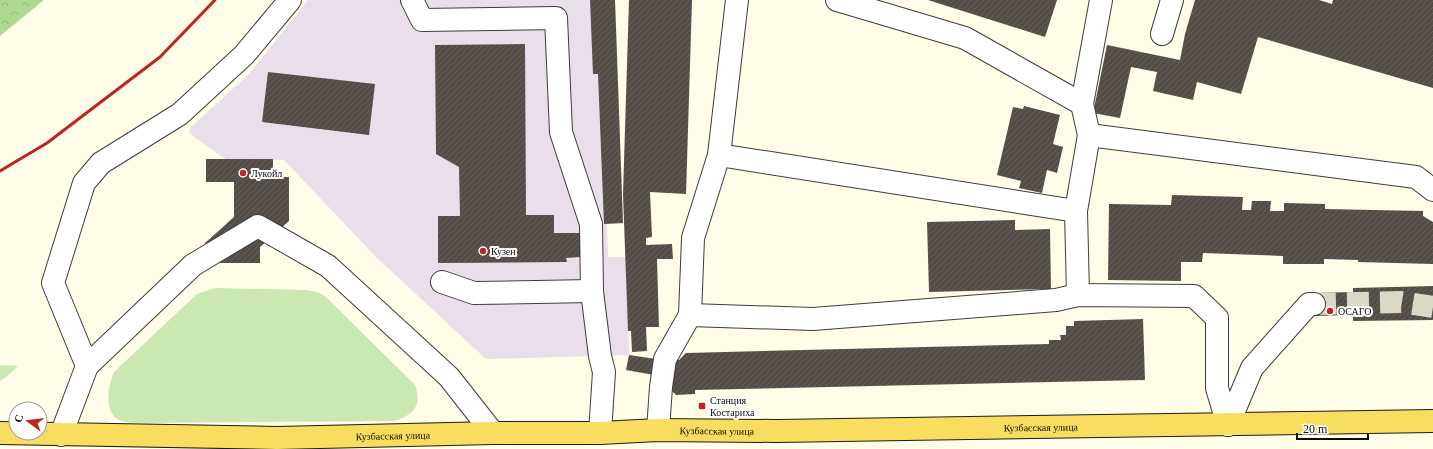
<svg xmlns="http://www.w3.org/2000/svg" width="1433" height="449" font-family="Georgia,serif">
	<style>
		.industrial { fill: #e9deea }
		.grass { fill: #cbe8b3 }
		.forest { fill: url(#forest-crowns) }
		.building { fill: url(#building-hatch) }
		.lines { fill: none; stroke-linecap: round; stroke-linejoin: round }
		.minor-tunnel { stroke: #dad8c7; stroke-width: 22; stroke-dasharray: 22 11; stroke-linecap: butt }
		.minor-casing { stroke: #3d3d3d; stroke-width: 24 }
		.major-casing { stroke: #1b1b1b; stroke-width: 24 }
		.minor { stroke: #fff; stroke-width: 22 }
		.major { stroke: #f9dd5e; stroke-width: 22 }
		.rail { stroke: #b92624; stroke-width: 3 }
		.poi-dot { fill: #b92624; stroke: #fff; stroke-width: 1.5 }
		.labels { text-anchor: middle; stroke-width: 4; stroke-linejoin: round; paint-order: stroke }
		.poi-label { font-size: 10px; fill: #0a0a0a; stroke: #fff; text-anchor: start }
		.street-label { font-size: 10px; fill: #0a0a0a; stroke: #fff }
	</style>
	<defs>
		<pattern id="forest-crowns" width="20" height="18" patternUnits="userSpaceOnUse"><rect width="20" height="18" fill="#add992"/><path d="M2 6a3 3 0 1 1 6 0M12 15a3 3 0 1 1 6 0" fill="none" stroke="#94b97d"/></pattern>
		<pattern id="building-hatch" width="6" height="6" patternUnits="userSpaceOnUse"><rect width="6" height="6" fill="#534c47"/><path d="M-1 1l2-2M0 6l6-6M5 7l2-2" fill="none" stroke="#67615d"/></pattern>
	</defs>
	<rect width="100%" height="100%" fill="#fffce8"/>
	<path class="industrial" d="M308,0H615L623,223L607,224L608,257H626L629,355L486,359L377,258L284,160L225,159L189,133L190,128L250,73Z"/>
	<g class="grass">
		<path d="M215,288L306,290L317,292L325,296L415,385C423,406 413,415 394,421L141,423C134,423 125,423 119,420C103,411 108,386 114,372L197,294Z"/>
		<path d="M0,365L18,366L6,377L0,381Z"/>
	</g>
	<path class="forest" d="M0,0H44L0,36Z"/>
	<g class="building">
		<path d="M590,0H615L623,223L604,224L598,74H593Z"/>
		<path d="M629,0H692L686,194L650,192L652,237L646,238V245L672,244L673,259H657L659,327H646L647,351L632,352L631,331H628L623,194Z"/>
		<path d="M928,0H1057L1045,37Z"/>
		<path d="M1195,0H1319L1332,4L1333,0H1433V88L1258,37L1241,94L1197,82L1193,100L1153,91L1157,72L1131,67L1120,118L1093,113L1107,45L1180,60L1185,34Z"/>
		<path d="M525,44L526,215H554V233H580V257L566,258L567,262L438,263V216H460L459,167L436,154L435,45Z"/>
		<path d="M268,72L375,84L369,135L262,122Z"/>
		<path d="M1024,106L1060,115L1053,144L1063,147L1057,173L1047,170L1042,193L1019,188L1021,181L997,175L1013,107L1023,109Z"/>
		<path d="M206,159H273V177H289V221L260,247V263H206L205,243L234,217V182H206Z"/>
		<path d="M1172,195L1243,197L1242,210H1251L1252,201H1271L1270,211H1284V203L1325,204V209L1423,211V216L1433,222V264L1358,262V260L1324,259V264H1283V256L1203,253L1202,262H1181V281L1108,280L1109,204L1171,205Z"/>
		<path d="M1015,220V230L1050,229L1051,289L929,292L927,222Z"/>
		<path d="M1433,286V320L1353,321V315L1313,316V293L1353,292V288Z"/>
		<path d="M1143,319L1145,380L695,390V394L676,395L672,391L671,360H679L686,353L1049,344V340H1061L1060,335H1066V326H1074V321Z"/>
		<path d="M629,355L656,359L654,375L626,370Z"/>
	</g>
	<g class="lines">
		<path class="minor-tunnel" d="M1314,304L1401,302L1433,307"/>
		<g class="minor-casing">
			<g id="minor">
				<path d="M412,0L422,20L556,18L561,132L591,224L592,291L600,356L604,372L600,433"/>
				<path d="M837,0L965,38L1082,104"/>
				<path d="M1162,34L1172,0"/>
				<path d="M1089,135L1082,104L1101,0"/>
				<path d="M719,155L1076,211L1078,295"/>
				<path d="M1076,211L1089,135L1416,177L1433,190"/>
				<path d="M442,282L474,293L592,291"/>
				<path d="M690,315L693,238L719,155L737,0"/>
				<path d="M87,366L193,265L258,226L328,266L449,377L493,433"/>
				<path d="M1228,425L1252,368L1309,304H1314"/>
				<path d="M658,430L661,387L665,359L690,315L813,319L1056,300L1078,295L1194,296L1217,318V388L1228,425"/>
				<path d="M61,435L87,366L53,283L84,183L101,163L180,114L244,55L290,0"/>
			</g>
		</g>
		<g class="major-casing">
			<g id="major">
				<path id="s1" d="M0,433L277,438L493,433H600L658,430L777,431L1433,421"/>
			</g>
		</g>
		<use href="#minor" class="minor"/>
		<use href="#major" class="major"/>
		<path class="rail" d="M0,171L47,143L160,57L215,0"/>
	</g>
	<g class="poi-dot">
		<circle cx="243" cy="173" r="4"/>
		<circle cx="483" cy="251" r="4"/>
		<circle cx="1330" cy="311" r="4"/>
		<rect x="698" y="402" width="8" height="8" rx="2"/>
	</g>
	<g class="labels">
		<g class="poi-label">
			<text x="251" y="177">Лукойл</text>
			<text x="491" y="255">Кузен</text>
			<text x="1338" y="315">ОСАГО</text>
			<text x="710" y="404">Станция<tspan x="710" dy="12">Костариха</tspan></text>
		</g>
		<g class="street-label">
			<text dy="4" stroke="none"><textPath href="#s1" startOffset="1041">Кузбасская улица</textPath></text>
			<text dy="4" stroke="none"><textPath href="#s1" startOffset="717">Кузбасская улица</textPath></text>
			<text dy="4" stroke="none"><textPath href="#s1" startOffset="393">Кузбасская улица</textPath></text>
		</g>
	</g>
	<g transform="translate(28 421) rotate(285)"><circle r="19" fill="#ffffff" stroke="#9d9d9d"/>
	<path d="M0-3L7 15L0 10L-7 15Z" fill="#b92624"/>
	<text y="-6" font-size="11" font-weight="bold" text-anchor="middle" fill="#0a0a0a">С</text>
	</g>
	<path d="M1297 433v6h71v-6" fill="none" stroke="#0a0a0a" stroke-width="2"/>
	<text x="1303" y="433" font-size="12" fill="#0a0a0a" stroke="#ffffff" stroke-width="3" paint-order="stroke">20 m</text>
</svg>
